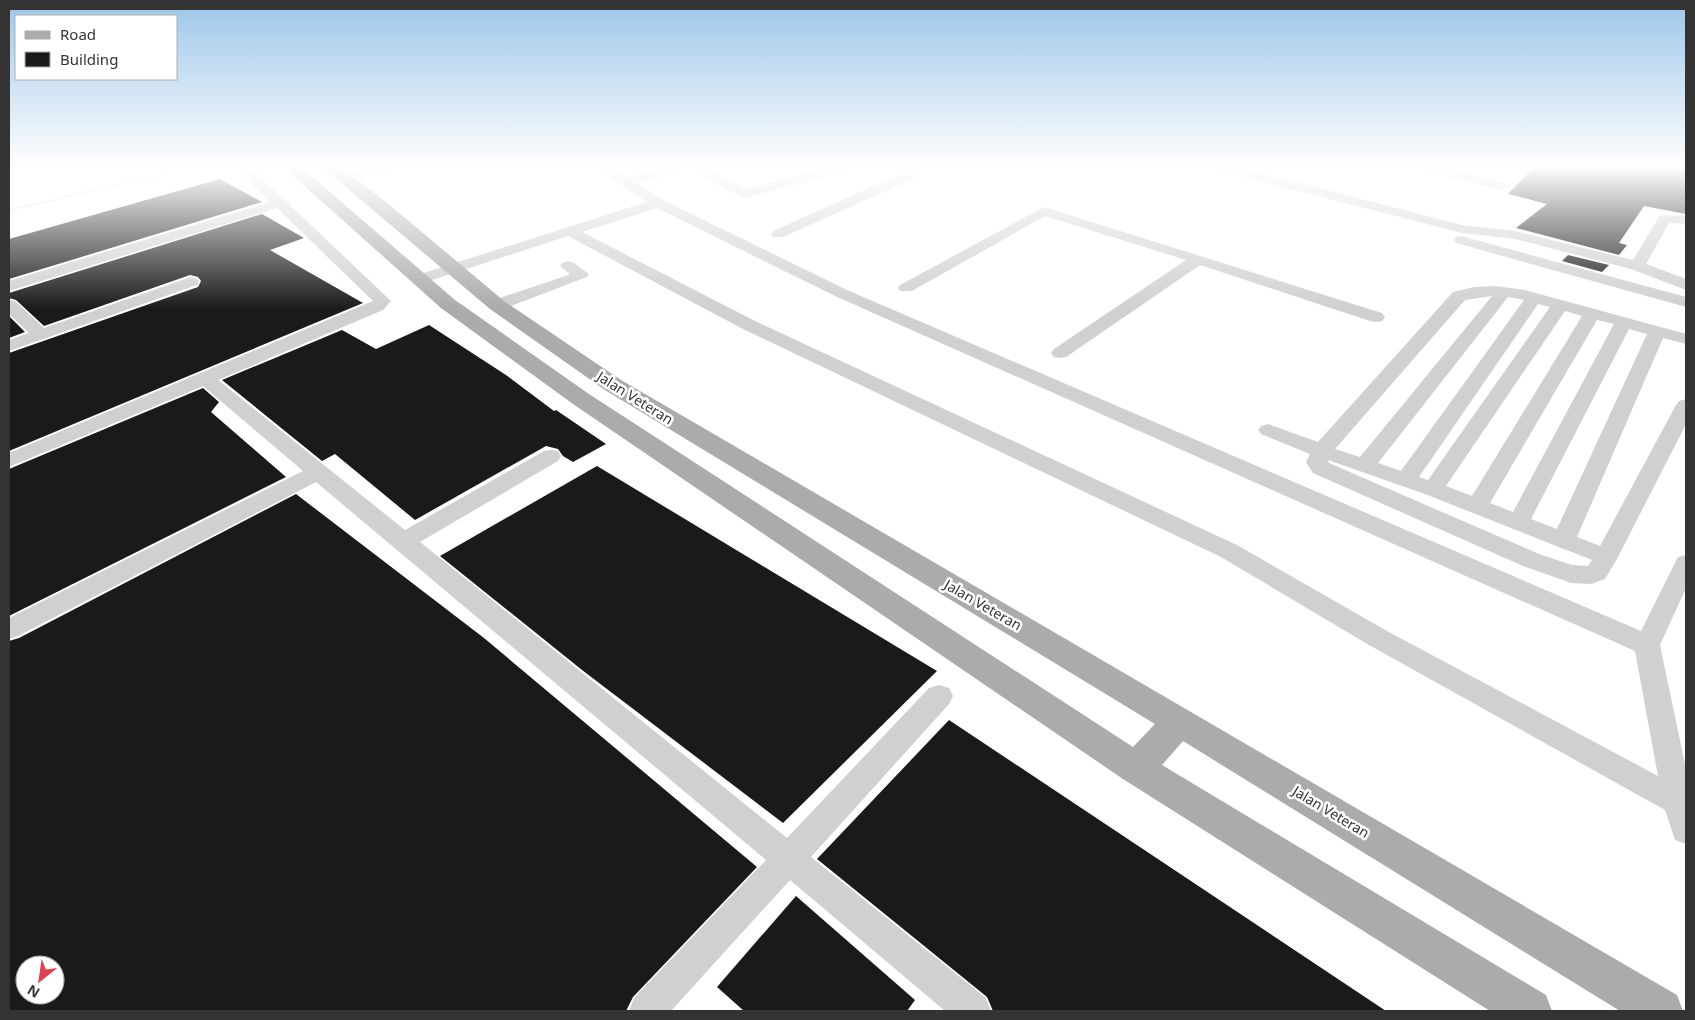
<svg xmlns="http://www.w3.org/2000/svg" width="1695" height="1020" font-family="'Noto Sans',sans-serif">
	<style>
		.building { fill: #1a1a1a; fill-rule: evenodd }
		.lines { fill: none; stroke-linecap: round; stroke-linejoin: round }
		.path { stroke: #cacaca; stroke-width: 2; stroke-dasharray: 2 2; stroke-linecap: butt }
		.minor { fill: #d0d0d0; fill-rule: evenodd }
		.major { fill: #ababab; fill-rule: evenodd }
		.labels { text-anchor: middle; stroke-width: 5; stroke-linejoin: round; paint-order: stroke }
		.street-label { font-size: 14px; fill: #333; stroke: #fff }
	</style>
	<rect width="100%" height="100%" fill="#fff"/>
	<g class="building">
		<path d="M1535,166H1686V214L1644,206L1619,243L1627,245L1619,255L1516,228L1547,204L1508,194Z"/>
		<path d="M220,179L262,202L9,279V239Z"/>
		<path d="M262,214L304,238L270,250L363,303L9,451V353L198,287L201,281L198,277L190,275L44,326L16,300L9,298V293Z"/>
		<path d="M1568,255L1609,265L1602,272L1562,261Z"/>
		<path d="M9,316L25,332L9,338Z"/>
		<path d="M429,325L506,375L554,411L556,410L606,444L573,462L563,456L558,449L546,446L415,520L335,454L322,461L222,380L342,330L376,349Z"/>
		<path d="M203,388L219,402L211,412L286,477L9,616V469Z"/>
		<path d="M597,466L937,671L783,823L582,670L440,556Z"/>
		<path d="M296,494L484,638L757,867L633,997L626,1011H9V641L19,638ZM25,965H55V995H25Z"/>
		<path d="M949,720L1386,1011H993L987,997L817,859Z"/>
		<path d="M796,896L915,1000L907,1011H744L717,987Z"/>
	</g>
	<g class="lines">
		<path class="path" d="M9,210L200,166"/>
		<g class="minor">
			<path d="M377,166H399L398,169L343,183L336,179L338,176Z"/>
			<path d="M593,166H609L628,177L667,166H688L687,169L637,183L663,200L847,290L1641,631L1678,557L1686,555V588L1660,645L1686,769V844L1675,840L1665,810L1369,645L1221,557L743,329L568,236L426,282H414L412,279L414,276L647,202ZM657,208L835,296L1635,651L1658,776L1387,631L1237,545L755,321L582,232Z"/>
			<path d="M700,166H716L711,171L747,189L831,166H853L852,169L745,198L696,174L694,171Z"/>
			<path d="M910,166H923L913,179L783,237H773L771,234L773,231L903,173Z"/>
			<path d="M1212,166H1234L1462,225L1515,231L1633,260L1660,215L1686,216V224L1669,223L1646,264L1686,279V290L1631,269L1515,239L1462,233L1213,169Z"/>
			<path d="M1417,166H1439L1505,183L1507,186L1500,190L1418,169Z"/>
			<path d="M249,170L254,171L391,301L383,310L218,380L405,530L544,451L551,450L558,451L561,456L558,461L420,542L787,838L929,688L939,685L949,688L953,696L949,704L811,857L986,998L991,1011H945L790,880L671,1011H629L634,998L766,860L316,482L18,636L9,639V618L303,471L203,386L9,467V453L373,301L277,208L9,291V281L270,202L242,174Z"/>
			<path d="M1044,207L1382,313L1385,317L1382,321L1376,322L1370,321L1200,265L1066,357L1060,358L1054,357L1051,353L1054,349L1186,260L1045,216L912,291H900L898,288L900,285Z"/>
			<path d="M1461,236L1686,297V307L1456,243L1454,240L1456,237Z"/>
			<path d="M568,261L574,263L589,274L587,277L503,309H491L489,305L491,301L568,275L570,274L560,266L562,263Z"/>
			<path d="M191,277L197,279L199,282L197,285L9,351V340L29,333L9,314V300L15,301L44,328Z"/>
			<path d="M1496,286L1525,290L1686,334V344L1663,338L1577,537L1600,546L1676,405L1679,401L1686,399V424L1618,557L1605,579L1591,584L1571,583L1523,566L1313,473L1306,462L1310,454L1261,434L1258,430L1261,426L1268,424L1318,442L1453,292L1474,287ZM1492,296L1360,457L1335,449L1465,300ZM1508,297L1524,300L1401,471L1378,463ZM1538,304L1550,307L1428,480L1419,477ZM1565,311L1582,316L1472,496L1446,486ZM1597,320L1614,324L1513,512L1490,503ZM1629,329L1647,334L1557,529L1531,519ZM1328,460L1425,494L1592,560L1588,566L1572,565L1539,554L1329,463Z"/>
		</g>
		<path class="major" d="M282,166H300L455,300L589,394L1133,747L1155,724L605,390L490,309L321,166H339L385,201L504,301L621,380L1677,995L1683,1011H1620L1183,741L1162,765L1546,995L1552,1011H1490L1123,779L573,404L441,308Z"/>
	</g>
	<linearGradient id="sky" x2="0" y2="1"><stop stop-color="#9dc6e9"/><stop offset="0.54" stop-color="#fff"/><stop offset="1" stop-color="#fff" stop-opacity="0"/></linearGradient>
	<rect width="1695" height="309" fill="url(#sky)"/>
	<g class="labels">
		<g class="street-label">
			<text transform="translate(635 398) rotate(32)" y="5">Jalan Veteran</text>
			<text transform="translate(983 605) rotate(30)" y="5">Jalan Veteran</text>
			<text transform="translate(1331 812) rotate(31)" y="5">Jalan Veteran</text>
		</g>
	</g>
	<rect width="1695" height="1020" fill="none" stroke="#333333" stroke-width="20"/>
	<rect x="15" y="15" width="162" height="65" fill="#ffffff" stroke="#adadad"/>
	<rect x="25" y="31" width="25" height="8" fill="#ababab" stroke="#adadad"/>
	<text x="60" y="40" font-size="15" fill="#333333">Road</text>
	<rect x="25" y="52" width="25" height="15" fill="#1a1a1a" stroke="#adadad"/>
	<text x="60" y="65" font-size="15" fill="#333333">Building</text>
	<g transform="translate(40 980) rotate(210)"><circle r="24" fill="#ffffff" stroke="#adadad"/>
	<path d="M0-4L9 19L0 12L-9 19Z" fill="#de4151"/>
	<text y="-8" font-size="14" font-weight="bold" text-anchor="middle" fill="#333333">N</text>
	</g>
</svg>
